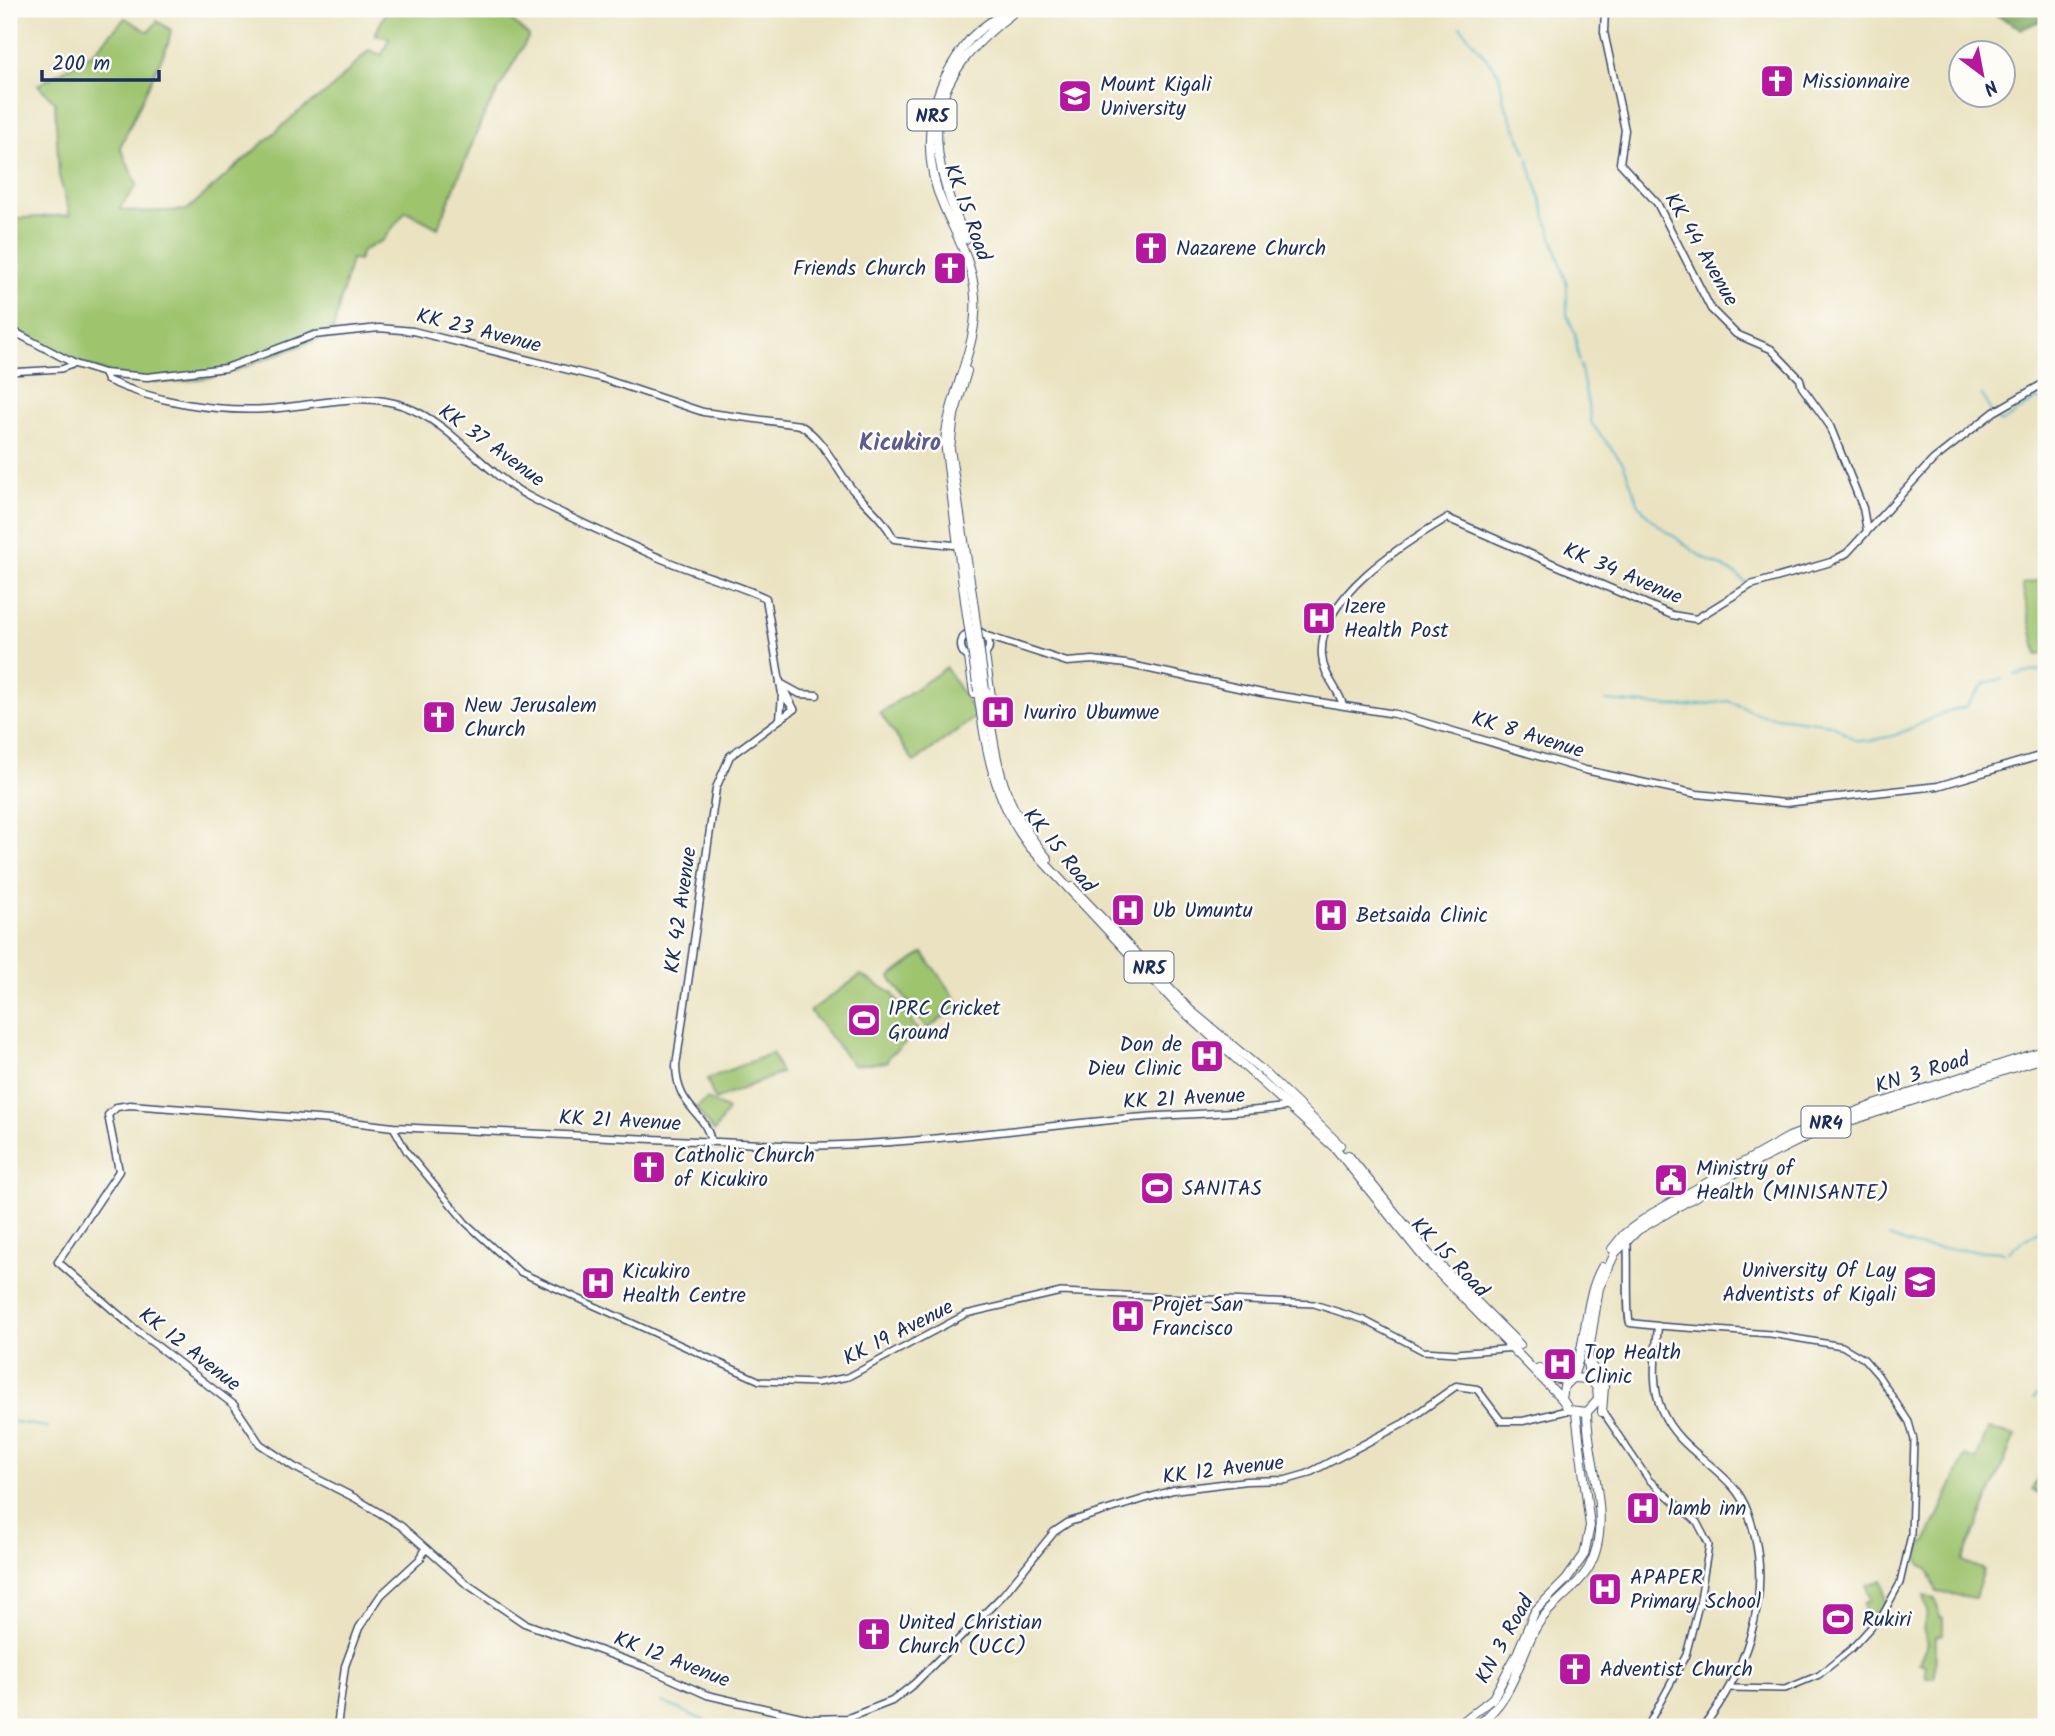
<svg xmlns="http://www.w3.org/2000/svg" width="2055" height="1736" font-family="Kalam,sans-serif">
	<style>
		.green { fill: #9ec46e; stroke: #5c7a66; stroke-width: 2 }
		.forest { fill: #7eaa61; stroke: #4c6c60; stroke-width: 2 }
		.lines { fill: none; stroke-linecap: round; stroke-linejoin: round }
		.stream { stroke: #4db6ca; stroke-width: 2 }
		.tertiary-casing { stroke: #3a4a6d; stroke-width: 8 }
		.secondary-casing { stroke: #3a4a6d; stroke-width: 9 }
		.trunk-casing { stroke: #3a4a6d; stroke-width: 10 }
		.tertiary { stroke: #fff; stroke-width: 5 }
		.secondary { stroke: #fff; stroke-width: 6 }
		.trunk { stroke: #fff; stroke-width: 8 }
		.trunk-bridge-casing { stroke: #3a4a6d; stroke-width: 10; stroke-linecap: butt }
		.trunk-bridge { stroke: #fff; stroke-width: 8 }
		.labels { text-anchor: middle; stroke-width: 5; stroke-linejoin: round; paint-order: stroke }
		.shield { fill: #fdfcf7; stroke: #5f6c8c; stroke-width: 2 }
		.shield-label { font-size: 19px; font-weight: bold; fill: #1b2f5e }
		.poi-label { font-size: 21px; fill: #1b2f5e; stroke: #fdfcf7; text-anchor: start }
		.street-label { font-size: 21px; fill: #1b2f5e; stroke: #fdfcf7 }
		.quarter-label { font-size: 24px; font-weight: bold; fill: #5c5c8f; stroke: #fdfcf7 }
	</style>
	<rect width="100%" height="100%" fill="#fdfcf7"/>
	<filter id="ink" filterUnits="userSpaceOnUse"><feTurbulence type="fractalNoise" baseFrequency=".0143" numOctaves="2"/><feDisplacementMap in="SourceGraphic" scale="14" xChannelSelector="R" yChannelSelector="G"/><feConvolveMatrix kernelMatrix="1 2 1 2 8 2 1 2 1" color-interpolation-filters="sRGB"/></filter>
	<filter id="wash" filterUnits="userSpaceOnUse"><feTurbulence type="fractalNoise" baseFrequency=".00686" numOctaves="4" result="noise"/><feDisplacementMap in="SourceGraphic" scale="28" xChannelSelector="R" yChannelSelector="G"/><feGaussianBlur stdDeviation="1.57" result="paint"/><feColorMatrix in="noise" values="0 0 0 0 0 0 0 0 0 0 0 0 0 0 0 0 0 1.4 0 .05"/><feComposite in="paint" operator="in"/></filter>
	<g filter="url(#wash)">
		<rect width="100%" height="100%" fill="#eae2c0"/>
		<g class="green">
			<path d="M387,9H437L455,14L501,12L529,36L483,117L438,228L406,211L383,240L362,251L358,261L351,259L332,335C301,344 272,357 242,368C149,402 88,370 9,327V219L70,215L59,176L55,102L38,85L93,53L125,18L149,32L157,21L171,30L168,44L120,147L137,185L119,209L140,212L187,210L297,113L331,89L369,50L382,55L389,38L375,35Z"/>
			<path d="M2046,579V653L2037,655L2022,584Z"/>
			<path d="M946,668L977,716L914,762L880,713Z"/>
			<path d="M923,953L960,1005L927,1029L890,977Z"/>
			<path d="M861,975L892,993L919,1032L889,1056L887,1062L853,1065L810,1011Z"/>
			<path d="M772,1053L781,1073L715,1100L707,1079Z"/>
			<path d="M707,1099L728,1110L714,1132L696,1108Z"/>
			<path d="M1146,1179L1171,1184L1166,1199L1144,1192Z"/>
			<path d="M1988,1429L2015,1436L1962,1561L1984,1570L1975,1598L1937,1592L1928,1569L1922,1567L1917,1555L1921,1544L1926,1542L1965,1456L1976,1460Z"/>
			<path d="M2046,1463V1499L2032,1489Z"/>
			<path d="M1882,1580L1886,1603L1880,1612L1865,1615L1864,1603L1870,1601L1867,1585Z"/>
			<path d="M1924,1596L1935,1598L1940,1617L1943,1618V1634L1936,1636L1935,1678H1926L1925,1665L1919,1663L1928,1643L1923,1629L1928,1611Z"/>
		</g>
		<path class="forest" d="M1985,9H2046V18L2022,29Z"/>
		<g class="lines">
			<g class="stream">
				<path d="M1460,26L1499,74L1504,102L1526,153"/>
				<path d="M1528,159L1567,285V315L1575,333L1579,361"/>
				<path d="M1580,365L1592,424L1623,463L1639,505L1652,520L1702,557L1736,574L1746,583"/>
				<path d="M1982,395L1991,412"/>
				<path d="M1995,417L2001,423L2037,399L2046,404"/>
				<path d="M2015,675L2046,669"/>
				<path d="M1606,701L1684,707L1728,701L1761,715L1831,724L1855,740L1870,741L1896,735L1945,712L1965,707L1985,683L2002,679"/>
				<path d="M1889,1237L1916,1247L2004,1252"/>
				<path d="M2008,1251L2046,1226"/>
				<path d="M2033,1399L2046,1388"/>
				<path d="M9,1421L47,1427"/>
				<path d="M662,1702L719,1727"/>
			</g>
		</g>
	</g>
	<g filter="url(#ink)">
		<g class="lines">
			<g class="tertiary-casing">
				<g id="tertiary">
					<path d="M9,372L61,369L75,364"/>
					<path d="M393,1127L407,1152L466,1223L520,1272L760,1381L817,1383L848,1377L966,1314L1061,1292L1314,1304L1364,1320L1423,1351L1456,1353L1515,1348"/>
					<path d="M1658,1326L1771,1334L1842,1346L1864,1359L1878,1375L1909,1422L1914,1440L1911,1535L1900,1583L1883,1614L1850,1650L1819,1675L1785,1689L1730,1688"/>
					<path d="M1602,1411L1649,1480L1697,1522L1709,1545L1699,1605L1686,1655L1647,1727"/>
				</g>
			</g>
			<g class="secondary-casing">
				<g id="secondary">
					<path d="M1605,9L1604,32L1625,130L1620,163L1657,203L1711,309L1736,334L1771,349L1800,379L1802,387L1830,426L1863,508L1867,531"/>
					<path d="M9,329L75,364L104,373L147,377L226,368L314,335L379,328L413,331L601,378L703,412L800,425C824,439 835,468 852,489C867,506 884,519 894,539L953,545"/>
					<path d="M104,373L107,380C155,402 215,412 267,409C311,407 361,390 404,406C453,424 483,472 528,496C571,519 617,539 662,559C697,574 733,583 766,598L782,694L794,709"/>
					<circle cx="975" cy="645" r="14"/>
					<path d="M987,636L1067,662L1093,660L1126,664L1262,693L1395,714L1585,770L1697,794L1785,803L1938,786L2046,754"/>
					<path d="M780,683L800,694L817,695"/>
					<path d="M782,686L793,707"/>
					<path d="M1343,705C1338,688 1323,675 1322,656C1317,597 1403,544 1447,518L1672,615L1696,619L1751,585L1831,562L1847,553L1933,460L1994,412L2046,382"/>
					<path d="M780,719L782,695"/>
					<path d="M1291,1106C1235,1115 1178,1113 1121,1119C1015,1129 909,1145 802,1146L393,1127L344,1121L130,1105L117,1107L108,1115L119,1171L58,1262L135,1329L234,1405L260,1444L294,1467L355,1498L401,1526L464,1582L524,1623L645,1667L707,1695L810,1719L848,1718L892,1701L915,1683L1003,1595L1054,1532L1069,1522L1173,1490L1246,1481L1286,1480L1307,1474L1404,1423L1456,1386L1477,1389L1501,1421H1523L1569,1410"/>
					<path d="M711,1141C704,1109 677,1109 676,1066L716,788L730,756L794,709"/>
					<path d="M1627,1239C1629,1255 1626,1316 1630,1323L1658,1326C1656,1353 1650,1384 1662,1411C1677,1446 1710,1460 1734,1488C1746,1502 1751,1520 1755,1537C1770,1604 1744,1674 1703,1727"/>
					<path d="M337,1727L345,1666L359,1628L381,1595L420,1559L425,1550"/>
				</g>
			</g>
			<g class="trunk-casing">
				<g id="trunk">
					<path d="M966,239C920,136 923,80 1018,9"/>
					<path d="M967,371L954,415L950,449L973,600"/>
					<path d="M965,601L945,442C949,393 979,347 975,297C973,263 957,237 944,207C917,148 930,86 971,38C982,26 997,18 1009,9"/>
					<path d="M985,656L991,696"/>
					<path d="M969,658L974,693"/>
					<path d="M985,690C998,763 997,799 1048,859"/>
					<path d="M978,691C985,748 994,800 1029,846L1180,1008L1336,1149L1424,1258L1562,1399"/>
					<path d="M1072,887L1190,1010L1263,1071L1340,1145"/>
					<path d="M1348,1155L1428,1253L1520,1345"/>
					<path d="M1612,1249L1624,1234L1651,1214L1789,1137L1874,1105L2046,1050"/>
					<path d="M1590,1363L1604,1387L1602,1412"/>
					<path d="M1539,1368L1550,1377L1568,1381"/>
					<path d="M1572,1378C1588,1342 1583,1301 1602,1267"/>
					<path d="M1590,1379L1572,1378L1564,1386L1562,1399L1569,1410L1587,1412L1598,1400L1597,1388L1590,1379L1587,1363L1599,1288L1615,1253L1638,1230L1744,1168L1816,1132L2046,1057"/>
					<path d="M1456,1727L1493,1698L1516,1656L1535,1611L1566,1580L1584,1555L1590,1526L1576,1413"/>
					<path d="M1475,1727C1514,1698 1515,1669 1535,1629C1548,1605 1574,1592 1588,1569C1615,1523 1587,1461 1587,1412"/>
				</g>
			</g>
			<use href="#tertiary" class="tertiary"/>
			<use href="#secondary" class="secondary"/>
			<use href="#trunk" class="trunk"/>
			<g class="trunk-bridge-casing">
				<g id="trunk-bridge">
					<path d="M973,600L985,690"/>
					<path d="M965,601L978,691"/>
				</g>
			</g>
			<use href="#trunk-bridge" class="trunk-bridge"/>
		</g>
	</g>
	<defs>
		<g id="church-square" transform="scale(1.75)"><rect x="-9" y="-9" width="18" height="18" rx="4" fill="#b5179e" stroke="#fdfcf7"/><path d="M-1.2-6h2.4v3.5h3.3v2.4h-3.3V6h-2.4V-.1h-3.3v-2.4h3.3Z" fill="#fff"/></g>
		<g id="university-square" transform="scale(1.75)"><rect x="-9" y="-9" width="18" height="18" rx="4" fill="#b5179e" stroke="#fdfcf7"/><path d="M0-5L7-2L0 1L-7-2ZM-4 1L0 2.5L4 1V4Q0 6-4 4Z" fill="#fff"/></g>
		<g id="hospital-square" transform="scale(1.75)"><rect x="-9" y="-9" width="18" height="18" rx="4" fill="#b5179e" stroke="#fdfcf7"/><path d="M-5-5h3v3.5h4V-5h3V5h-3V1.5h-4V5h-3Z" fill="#fff"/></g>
		<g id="stadium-square" transform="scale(1.75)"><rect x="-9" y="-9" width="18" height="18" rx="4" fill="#b5179e" stroke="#fdfcf7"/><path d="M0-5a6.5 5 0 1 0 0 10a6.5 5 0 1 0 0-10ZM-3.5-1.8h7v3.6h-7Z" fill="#fff"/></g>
		<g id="civic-square" transform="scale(1.75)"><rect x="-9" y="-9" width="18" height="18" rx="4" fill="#b5179e" stroke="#fdfcf7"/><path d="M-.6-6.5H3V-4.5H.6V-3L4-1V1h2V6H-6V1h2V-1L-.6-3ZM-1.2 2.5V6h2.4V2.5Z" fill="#fff"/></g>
	</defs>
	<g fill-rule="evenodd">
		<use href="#church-square" x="1777" y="81"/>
		<use href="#university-square" x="1075" y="96"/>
		<use href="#church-square" x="1151" y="248"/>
		<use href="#church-square" x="950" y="268"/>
		<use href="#hospital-square" x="1319" y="618"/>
		<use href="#hospital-square" x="998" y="712"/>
		<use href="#church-square" x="439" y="717"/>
		<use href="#hospital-square" x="1128" y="910"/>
		<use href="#hospital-square" x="1331" y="915"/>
		<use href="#stadium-square" x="864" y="1020"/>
		<use href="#hospital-square" x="1207" y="1056"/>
		<use href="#church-square" x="649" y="1167"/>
		<use href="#civic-square" x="1671" y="1180"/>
		<use href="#stadium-square" x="1157" y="1188"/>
		<use href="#university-square" x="1920" y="1282"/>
		<use href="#hospital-square" x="598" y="1283"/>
		<use href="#hospital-square" x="1128" y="1316"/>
		<use href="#hospital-square" x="1560" y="1364"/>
		<use href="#hospital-square" x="1643" y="1508"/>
		<use href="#hospital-square" x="1605" y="1589"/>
		<use href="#stadium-square" x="1838" y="1619"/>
		<use href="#church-square" x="874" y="1634"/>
		<use href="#church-square" x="1575" y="1669"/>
	</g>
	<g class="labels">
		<g class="shield">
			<rect x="907.5" y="99.5" width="49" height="31" rx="5"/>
			<rect x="1124.5" y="951.5" width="49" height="31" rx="5"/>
			<rect x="1801.5" y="1106.5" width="49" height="31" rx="5"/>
		</g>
		<g class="shield-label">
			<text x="932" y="122">NR5</text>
			<text x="1149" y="974">NR5</text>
			<text x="1826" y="1129">NR4</text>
		</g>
		<g class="poi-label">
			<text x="1802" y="88">Missionnaire</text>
			<text x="1100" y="91">Mount Kigali<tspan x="1100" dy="24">University</tspan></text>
			<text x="1176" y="255">Nazarene Church</text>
			<text x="926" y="275" text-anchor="end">Friends Church</text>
			<text x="1344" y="613">Izere<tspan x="1344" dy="24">Health Post</tspan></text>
			<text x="464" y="712">New Jerusalem<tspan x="464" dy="24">Church</tspan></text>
			<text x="1023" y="719">Ivuriro Ubumwe</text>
			<text x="1152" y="917">Ub Umuntu</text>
			<text x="1356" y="922">Betsaida Clinic</text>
			<text x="888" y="1015">IPRC Cricket<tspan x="888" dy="24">Ground</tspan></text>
			<text x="1182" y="1051" text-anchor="end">Don de<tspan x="1182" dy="24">Dieu Clinic</tspan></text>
			<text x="674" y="1162">Catholic Church<tspan x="674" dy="24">of Kicukiro</tspan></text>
			<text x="1696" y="1175">Ministry of<tspan x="1696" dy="24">Health (MINISANTE)</tspan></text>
			<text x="1182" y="1195">SANITAS</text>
			<text x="1896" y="1277" text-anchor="end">University Of Lay<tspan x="1896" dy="24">Adventists of Kigali</tspan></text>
			<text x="622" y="1278">Kicukiro<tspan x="622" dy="24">Health Centre</tspan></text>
			<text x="1152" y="1311">Projet San<tspan x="1152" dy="24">Francisco</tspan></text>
			<text x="1584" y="1359">Top Health<tspan x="1584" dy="24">Clinic</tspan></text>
			<text x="1668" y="1515">lamb inn</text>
			<text x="1630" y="1584">APAPER<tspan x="1630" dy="24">Primary School</tspan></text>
			<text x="1862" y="1626">Rukiri</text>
			<text x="898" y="1629">United Christian<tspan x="898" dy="24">Church (UCC)</tspan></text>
			<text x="1600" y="1676">Adventist Church</text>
		</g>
		<g class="street-label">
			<text transform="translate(968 212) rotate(70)" y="7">KK 15 Road</text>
			<text transform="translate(1702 249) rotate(60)" y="7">KK 44 Avenue</text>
			<text transform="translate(479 330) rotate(14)" y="7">KK 23 Avenue</text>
			<text transform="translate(492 445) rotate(36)" y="7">KK 37 Avenue</text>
			<text transform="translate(1623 573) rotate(23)" y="7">KK 34 Avenue</text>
			<text transform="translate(1528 734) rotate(17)" y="7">KK 8 Avenue</text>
			<text transform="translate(1060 850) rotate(51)" y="7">KK 15 Road</text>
			<text transform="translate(680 910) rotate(-82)" y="7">KK 42 Avenue</text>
			<text transform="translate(1922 1072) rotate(-17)" y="7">KN 3 Road</text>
			<text transform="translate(1184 1098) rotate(-3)" y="7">KK 21 Avenue</text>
			<text transform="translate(620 1120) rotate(3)" y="7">KK 21 Avenue</text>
			<text transform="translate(1450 1257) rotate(46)" y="7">KK 15 Road</text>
			<text transform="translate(898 1332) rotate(-27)" y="7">KK 19 Avenue</text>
			<text transform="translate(190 1349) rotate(38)" y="7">KK 12 Avenue</text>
			<text transform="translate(1223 1469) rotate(-7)" y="7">KK 12 Avenue</text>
			<text transform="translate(1504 1639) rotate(-61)" y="7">KN 3 Road</text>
			<text transform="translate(672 1659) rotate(21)" y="7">KK 12 Avenue</text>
		</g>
		<g class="quarter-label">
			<text x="900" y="450">Kicukiro</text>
		</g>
	</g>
	<rect width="2055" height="1736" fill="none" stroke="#fdfcf7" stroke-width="35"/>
	<g transform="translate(1982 74) rotate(148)"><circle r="33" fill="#fdfcf7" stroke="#a3aaba" stroke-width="2"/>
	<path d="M0-5L12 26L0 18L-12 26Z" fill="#b5179e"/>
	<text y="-10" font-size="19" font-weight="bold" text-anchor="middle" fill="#1b2f5e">N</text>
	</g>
	<path d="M42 70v10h117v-10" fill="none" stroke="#1b2f5e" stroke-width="3.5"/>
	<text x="52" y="70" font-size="21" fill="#1b2f5e" stroke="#fdfcf7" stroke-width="5" paint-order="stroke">200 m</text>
</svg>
